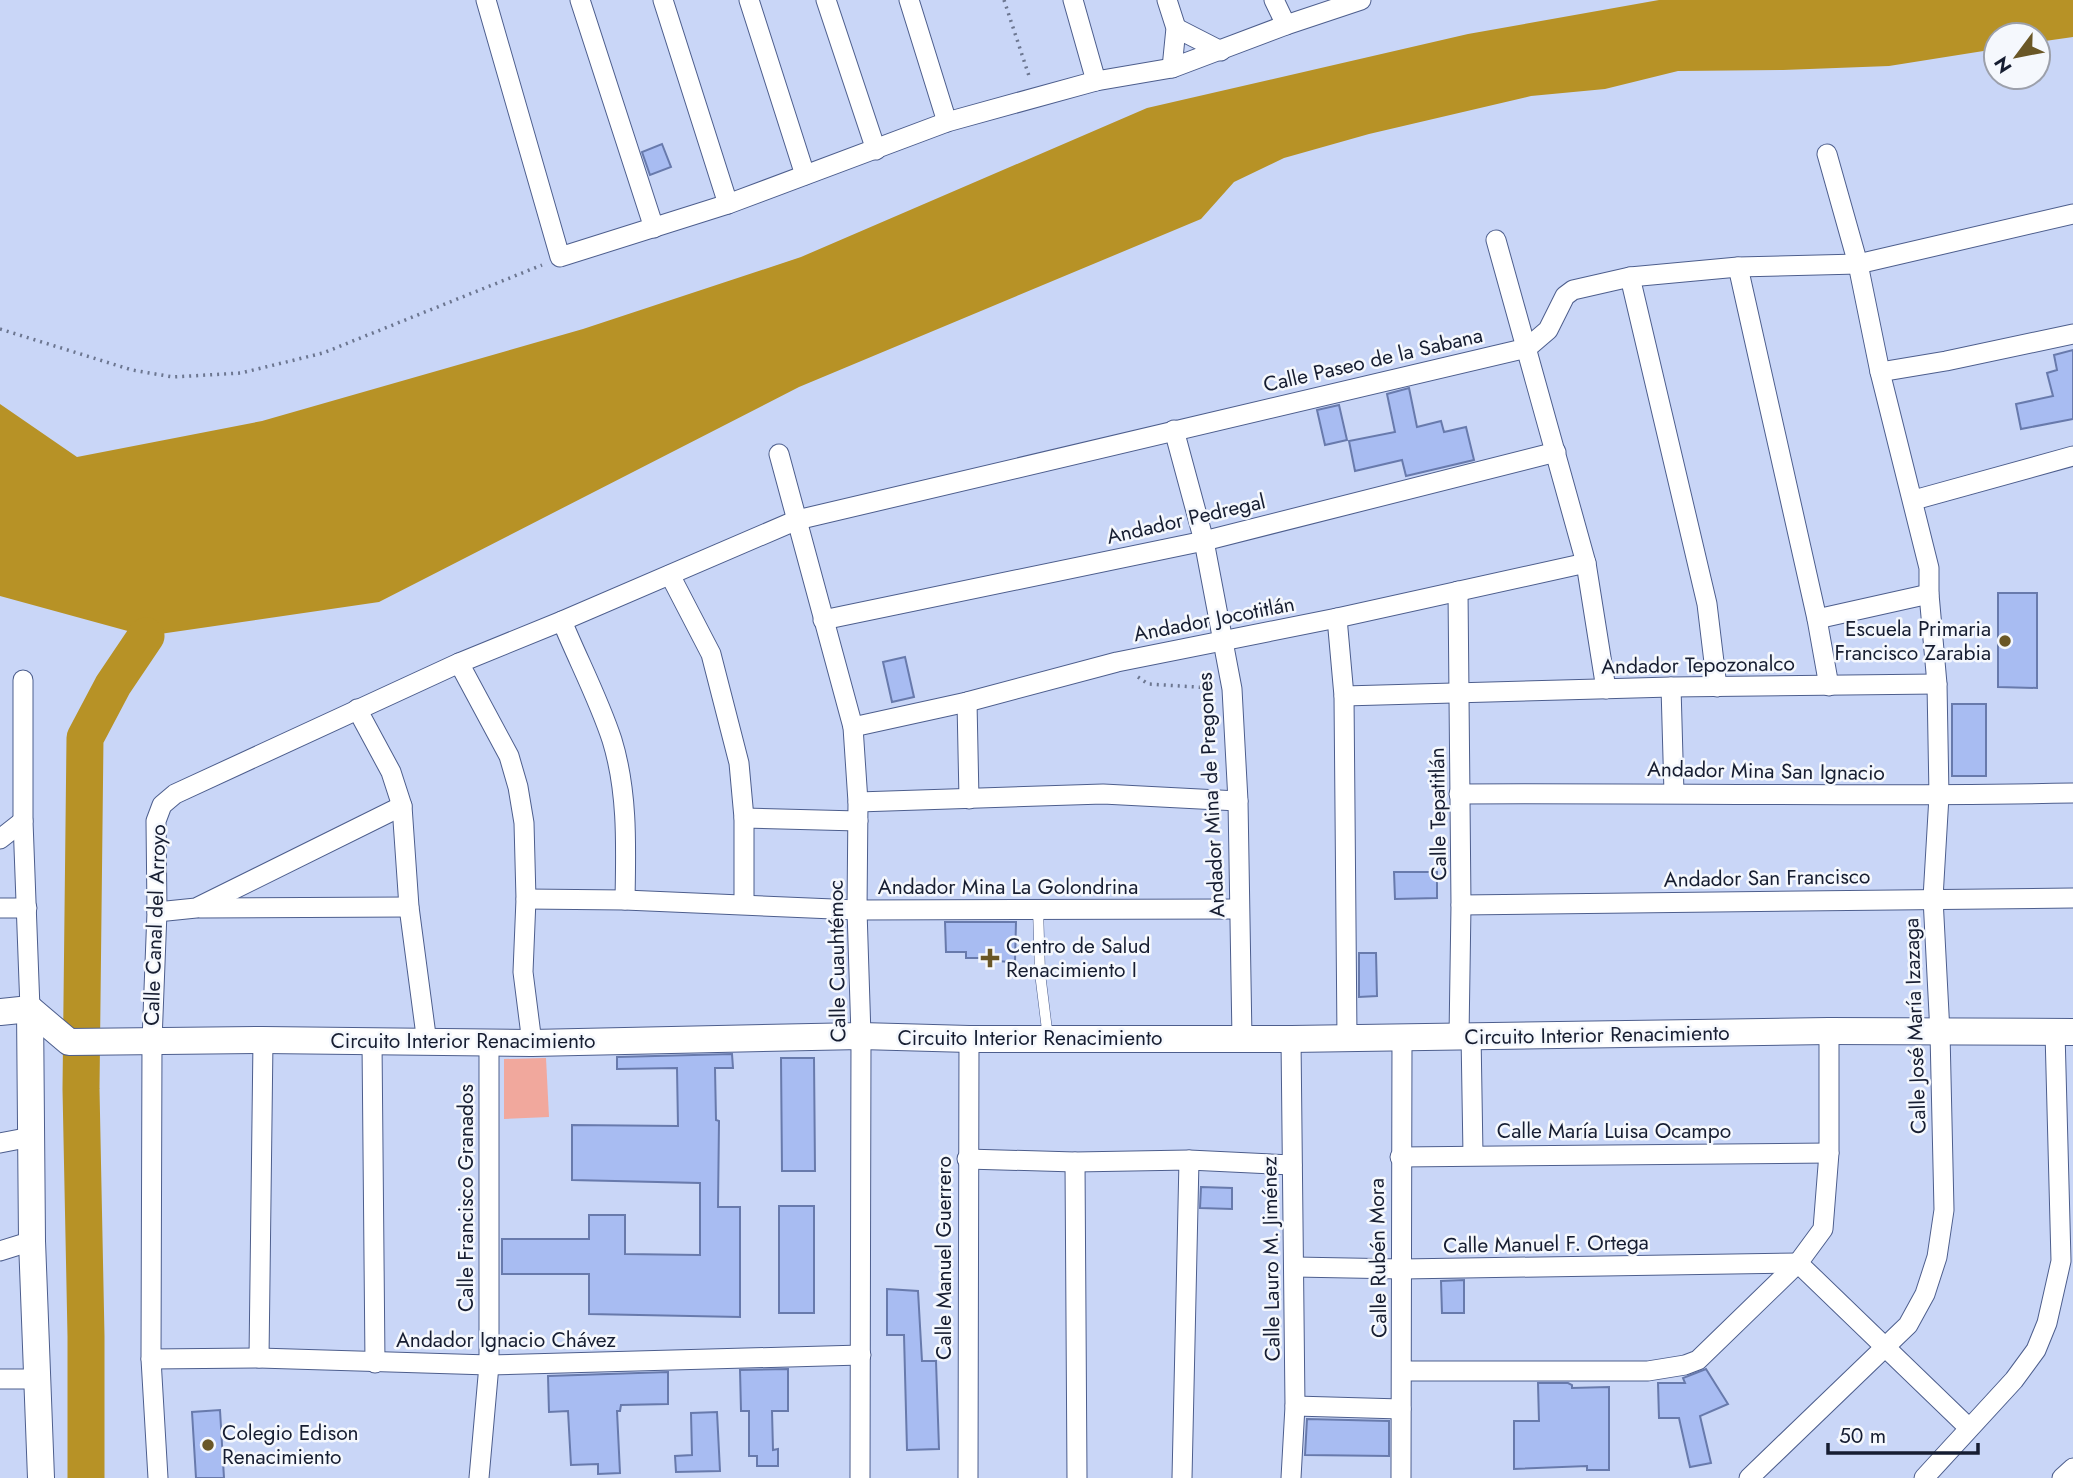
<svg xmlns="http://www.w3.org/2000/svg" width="2073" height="1478" font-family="Jost,sans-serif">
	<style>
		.green { fill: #f1a89d }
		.water { fill: #b79226 }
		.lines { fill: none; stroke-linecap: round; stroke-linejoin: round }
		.river { stroke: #b79226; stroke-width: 37 }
		.building { fill: #a8bcf2; stroke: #687aac; stroke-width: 2 }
		.lane-casing { stroke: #4d5e8d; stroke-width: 11 }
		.street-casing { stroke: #4d5e8d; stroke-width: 21 }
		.secondary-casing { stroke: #4d5e8d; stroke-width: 28 }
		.path { stroke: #6c7690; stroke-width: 3.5; stroke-dasharray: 2 5; stroke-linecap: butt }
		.lane { stroke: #fff; stroke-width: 10 }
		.street { stroke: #fff; stroke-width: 19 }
		.secondary { stroke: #fff; stroke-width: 26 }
		.poi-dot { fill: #6a5726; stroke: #f5f8fd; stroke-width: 2.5 }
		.labels { text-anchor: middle; stroke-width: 5; stroke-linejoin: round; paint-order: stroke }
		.street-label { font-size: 21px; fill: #161d31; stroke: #f5f8fd }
		.poi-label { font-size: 21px; fill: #161d31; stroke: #f5f8fd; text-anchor: start }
	</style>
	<rect width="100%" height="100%" fill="#c9d6f7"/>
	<path class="green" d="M546,1058L549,1117L504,1119V1059Z"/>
	<path class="water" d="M1659,0H2073V37L2038,42V35H1996V49L1889,66L1783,70L1678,71L1605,89L1531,96L1369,134L1284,158L1234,182L1201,219L799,387L379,602L146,636L0,596V404L77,457L262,421L583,329L801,257L1147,108L1468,34Z"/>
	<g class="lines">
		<path class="river" d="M86,1478V1336L81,1089L85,738L113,685L146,636"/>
	</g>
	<g class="building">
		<path d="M662,144L671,167L650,175L642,152Z"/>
		<path d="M2073,350V419L2021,429L2016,404L2053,396L2047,373L2057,370L2054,355Z"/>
		<path d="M1409,388L1417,427L1441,421L1444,432L1466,427L1474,460L1406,476L1402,460L1355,471L1349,441L1395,432L1387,394Z"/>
		<path d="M1339,405L1347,440L1325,445L1317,410Z"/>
		<path d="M1998,593H2037V688L1998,687Z"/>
		<path d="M905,657L914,697L892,702L883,662Z"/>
		<rect x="1952" y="704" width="34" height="72"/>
		<path d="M1394,872H1437V898L1395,899Z"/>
		<path d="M945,922H1016L1015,962L993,961V958H966V952H946Z"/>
		<path d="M1359,953H1376L1377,996L1359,997Z"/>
		<path d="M732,1054L733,1068H715L716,1120L719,1121L718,1207H740V1317L589,1314V1274H502V1239H589V1215H625V1254L700,1255V1183L572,1180V1125L678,1126L677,1068L617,1069V1057Z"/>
		<path d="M781,1058H814L815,1171H782Z"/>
		<path d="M1201,1187L1232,1188V1209L1200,1208Z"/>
		<rect x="779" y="1206" width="35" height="107"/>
		<path d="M1464,1280V1313H1442L1441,1281Z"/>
		<path d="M887,1289L918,1291L922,1361H936L939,1449L907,1450L904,1335H887Z"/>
		<path d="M788,1369V1411H772L773,1450L778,1449V1466H757V1456H749V1411H741L740,1370Z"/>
		<path d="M1706,1369L1728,1404L1700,1416L1711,1463L1690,1467L1679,1418H1659L1658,1383H1685L1683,1378Z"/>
		<path d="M668,1372V1404L621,1405L620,1411H617L620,1473L598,1474V1464L571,1465L568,1411L549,1412L548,1376Z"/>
		<path d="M1538,1383H1568L1572,1385V1388L1609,1387V1470H1587V1466L1514,1469V1421H1539Z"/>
		<path d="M220,1410L224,1478H196L192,1412Z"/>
		<path d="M717,1412L720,1471L676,1472L675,1456L692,1455L691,1413Z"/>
		<path d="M1307,1419L1389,1421V1456L1305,1455Z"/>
	</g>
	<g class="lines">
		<g class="lane-casing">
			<path id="lane" d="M1038,908L1040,973L1048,1038"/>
		</g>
		<g class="street-casing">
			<g id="street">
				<path d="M486,0L560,257L728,204L947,122L1096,81L1172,68L1286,25L1361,0"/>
				<path d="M580,0L654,228"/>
				<path d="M663,0L728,204"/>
				<path d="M749,0L805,175"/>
				<path d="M826,0L876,150"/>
				<path d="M909,0L947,122"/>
				<path d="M1073,0L1096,81"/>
				<path d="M1167,0L1176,28L1172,68"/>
				<path d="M1274,0L1286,25"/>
				<path d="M1176,28L1221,51"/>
				<path d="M1496,240L1586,563L1606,689"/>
				<path d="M1738,267L1817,619L1829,686"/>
				<path d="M1630,277L1707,604L1717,687"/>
				<path d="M1880,372L1946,361L2073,334"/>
				<path d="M1174,430L1204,541L1232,689L1238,801L1242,1039"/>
				<path d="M779,454L853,727L858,802L857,910L861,1036L860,1478"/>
				<path d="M1914,500L2073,456"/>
				<path d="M670,575L711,654L739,763L744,818V904"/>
				<path d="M1458,591L1461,905L1459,1037"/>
				<path d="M1337,618L1344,696L1347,1038"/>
				<path d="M1817,619L1929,594"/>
				<path d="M823,620L1204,541L1556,452"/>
				<path d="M562,621C578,660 599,700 612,740C628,792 626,847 625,900"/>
				<path d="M459,663L509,756L518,787L524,823L526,899L523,972L532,1043"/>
				<path d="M23,680V821L30,1009"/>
				<path d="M1671,687L1674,793"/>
				<path d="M1344,696L1671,687L1937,684"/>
				<path d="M967,702L969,799"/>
				<path d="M357,709L391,772L402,806L409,907L427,1043"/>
				<path d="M853,727L967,702L1117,662L1337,618L1586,563"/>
				<path d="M1459,794C1664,793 1868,797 2073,793"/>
				<path d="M858,802L1103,794L1238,801"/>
				<path d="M744,818L858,821"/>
				<path d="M0,839L23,821"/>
				<path d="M526,899L625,900L857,910L1239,909"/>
				<path d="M1461,905L2073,898"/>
				<path d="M0,908H27"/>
				<path d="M200,908L409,907"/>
				<path d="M157,912L196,908L402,806"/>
				<path d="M1471,1034L1473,1155"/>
				<path d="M372,1042L375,1363"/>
				<path d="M0,1143L31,1137"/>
				<path d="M1400,1157L1829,1153"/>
				<path d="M967,1159L1075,1162L1189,1160L1292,1165"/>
				<path d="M1075,1162L1077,1478"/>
				<path d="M0,1251L32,1241"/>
				<path d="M1798,1263L1969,1428"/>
				<path d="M1295,1267L1402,1269L1798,1263"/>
				<path d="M259,1358L263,1040"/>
				<path d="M151,1359L259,1358L489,1365L861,1355"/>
				<path d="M1402,1371H1648L1685,1365L1698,1360L1798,1263L1823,1229L1829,1153V1031"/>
				<path d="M0,1379H37"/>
				<path d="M1295,1406L1401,1409"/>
				<path d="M158,1478L151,1359L152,1041L157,912L156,821L162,805L175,794L459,663L562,621L797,520L1527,348L1548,330L1565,296L1573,290L1630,277L1738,267L1858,264L2073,214"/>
				<path d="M479,1478L489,1365V1044"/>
				<path d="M968,1478L969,1039"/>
				<path d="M1182,1478L1189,1160"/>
				<path d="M1291,1478L1295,1406L1291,1039"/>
				<path d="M1401,1478L1402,1038"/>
				<path d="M1749,1478L1908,1325L1925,1294L1937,1257L1944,1210L1940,1033L1933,898L1939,796L1937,684L1929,594V568L1880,372L1858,264L1827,154"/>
				<path d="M1924,1478L2014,1380L2036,1350L2047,1323L2061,1261L2055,1032"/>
				<path d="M2062,1478L2073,1468"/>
			</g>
		</g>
		<g class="secondary-casing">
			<g id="secondary">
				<path d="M30,1009L32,1241L41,1478"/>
				<path d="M0,1012L30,1009L69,1042L263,1040L532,1043L861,1036L969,1039H1291L1829,1031L2073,1032"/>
			</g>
		</g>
		<g class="path">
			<path d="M1004,0L1030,79"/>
			<path d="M0,329L132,370L173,377L241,373L323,353L542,265"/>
			<path d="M1138,677L1148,684L1212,688"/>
		</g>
		<use href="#lane" class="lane"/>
		<use href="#street" class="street"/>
		<use href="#secondary" class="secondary"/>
	</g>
	<g class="poi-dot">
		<circle cx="2005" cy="641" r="7"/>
		<path d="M986.5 947.5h7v7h7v7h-7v7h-7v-7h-7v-7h7z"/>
		<circle cx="208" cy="1445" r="7"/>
	</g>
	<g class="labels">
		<g class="street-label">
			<text transform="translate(1373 360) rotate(-13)" y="7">Calle Paseo de la Sabana</text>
			<text transform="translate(1186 519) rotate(-13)" y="7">Andador Pedregal</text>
			<text transform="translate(1214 619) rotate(-11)" y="7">Andador Jocotitlán</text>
			<text transform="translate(1698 665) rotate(-1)" y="7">Andador Tepozonalco</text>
			<text transform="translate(1766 771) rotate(1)" y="7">Andador Mina San Ignacio</text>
			<text transform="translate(1211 795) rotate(-93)" y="7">Andador Mina de Pregones</text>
			<text transform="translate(1438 814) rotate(-91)" y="7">Calle Tepatitlán</text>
			<text transform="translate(1767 878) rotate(-1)" y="7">Andador San Francisco</text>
			<text x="1008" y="894">Andador Mina La Golondrina</text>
			<text transform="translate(155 925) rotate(-88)" y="7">Calle Canal del Arroyo</text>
			<text transform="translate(837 961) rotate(-91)" y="7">Calle Cuauhtémoc</text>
			<text transform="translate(1915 1026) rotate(-92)" y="7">Calle José María Izazaga</text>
			<text transform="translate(1597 1035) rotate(-1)" y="7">Circuito Interior Renacimiento</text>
			<text x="1030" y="1045">Circuito Interior Renacimiento</text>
			<text x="463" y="1048">Circuito Interior Renacimiento</text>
			<text x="1614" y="1138">Calle María Luisa Ocampo</text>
			<text transform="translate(466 1198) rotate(-90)" y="7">Calle Francisco Granados</text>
			<text transform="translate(1546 1244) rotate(-1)" y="7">Calle Manuel F. Ortega</text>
			<text transform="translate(944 1258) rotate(-90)" y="7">Calle Manuel Guerrero</text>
			<text transform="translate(1378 1258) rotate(-91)" y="7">Calle Rubén Mora</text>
			<text transform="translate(1271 1259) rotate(-91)" y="7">Calle Lauro M. Jiménez</text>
			<text x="506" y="1347">Andador Ignacio Chávez</text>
		</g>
		<g class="poi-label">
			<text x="1991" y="636" text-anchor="end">Escuela Primaria<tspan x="1991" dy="24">Francisco Zarabia</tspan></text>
			<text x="1006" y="953">Centro de Salud<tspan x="1006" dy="24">Renacimiento I</tspan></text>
			<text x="222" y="1440">Colegio Edison<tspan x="222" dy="24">Renacimiento</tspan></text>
		</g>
	</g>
	<g transform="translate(2017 56) rotate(238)"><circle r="33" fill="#f5f8fd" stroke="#9ca0ab" stroke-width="2"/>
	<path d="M0-5L12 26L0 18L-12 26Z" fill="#6a5726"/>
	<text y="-10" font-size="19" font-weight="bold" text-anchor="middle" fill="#161d31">N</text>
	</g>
	<path d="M1828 1443v10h150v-10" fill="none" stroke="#161d31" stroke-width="3.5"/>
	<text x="1839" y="1443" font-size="21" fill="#161d31" stroke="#f5f8fd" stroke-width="5" paint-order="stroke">50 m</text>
</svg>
